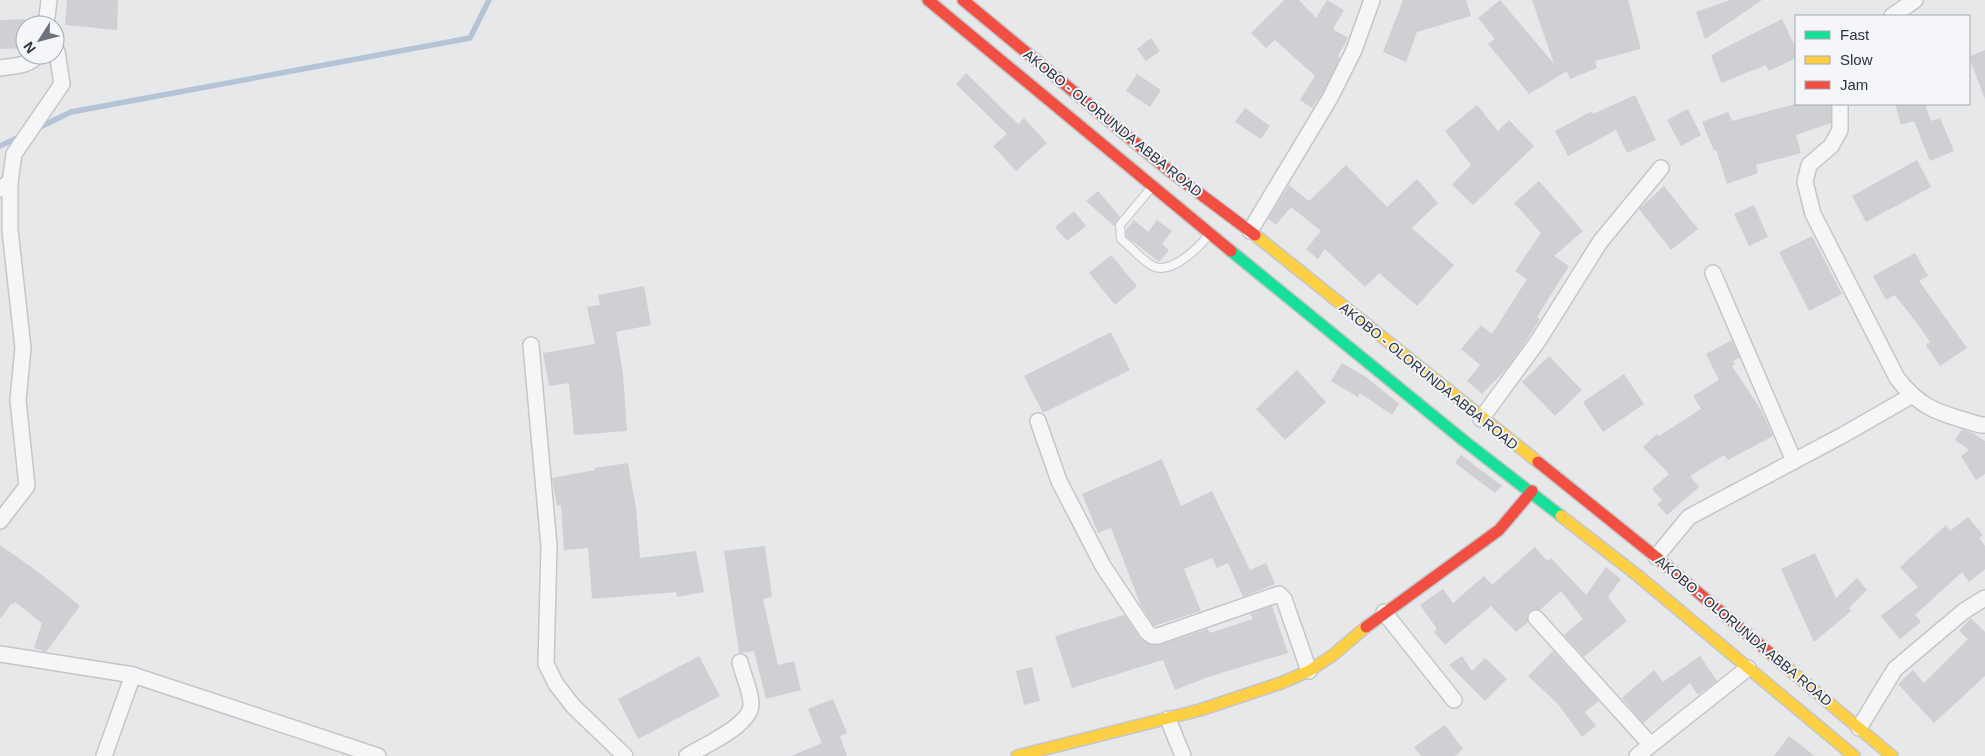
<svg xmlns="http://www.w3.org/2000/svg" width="1985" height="756" font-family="Helvetica,sans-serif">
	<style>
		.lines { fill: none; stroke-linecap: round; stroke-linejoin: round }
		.stream { stroke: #b4c4d5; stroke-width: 5.5 }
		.building { fill: #ced0d3 }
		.lane-casing { stroke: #c4c6c8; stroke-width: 10 }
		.street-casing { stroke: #c4c6c8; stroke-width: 18 }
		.fast-casing { stroke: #c4c6c8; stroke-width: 14 }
		.slow-casing { stroke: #c4c6c8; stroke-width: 14 }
		.jam-casing { stroke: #c4c6c8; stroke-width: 14 }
		.lane { stroke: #f5f6f7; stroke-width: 8 }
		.street { stroke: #f5f6f7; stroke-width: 15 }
		.fast { stroke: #16e098; stroke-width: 11 }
		.slow { stroke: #ffcf43; stroke-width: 11 }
		.jam { stroke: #f24e42; stroke-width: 11 }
		.labels { text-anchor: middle; stroke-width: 4; stroke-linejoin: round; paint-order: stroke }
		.street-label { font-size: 14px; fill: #2b3445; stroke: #f4f6f9 }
	</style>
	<rect width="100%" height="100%" fill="#e6e8ea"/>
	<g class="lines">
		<g class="stream">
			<path d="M36,129L71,112L470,38L489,0"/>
			<path d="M0,146L21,136"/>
		</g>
	</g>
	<g class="building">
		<path d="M67,0H118L117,30L65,25Z"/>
		<path d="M1284,0H1299L1316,18L1327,0L1344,10L1333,29L1348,38L1338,56L1340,58L1324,90L1312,108L1300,100L1315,76L1275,40L1266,48L1251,33Z"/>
		<path d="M1403,0H1466L1471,16L1417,32L1406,62L1383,52Z"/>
		<path d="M1500,0L1554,64L1532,0H1628L1641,49L1595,61L1597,68L1570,79L1567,71L1529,94L1488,44L1495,39L1478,18Z"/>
		<path d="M1730,0H1762L1705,39L1696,12Z"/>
		<path d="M25,19V48L0,49V20Z"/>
		<path d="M1782,19L1796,48V58L1769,71L1766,65L1721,83L1711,55Z"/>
		<path d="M1151,38L1160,51L1146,61L1137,49Z"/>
		<path d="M1985,50V99L1969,57Z"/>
		<path d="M966,73L1018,124L1024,118L1047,143L1016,171L993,146L1007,134L956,84Z"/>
		<path d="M1137,74L1161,90L1150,107L1126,91Z"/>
		<path d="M1635,95L1656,140L1627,153L1616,130L1568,156L1555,131L1592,111L1593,114Z"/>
		<path d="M1795,104H1831V123L1796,135L1801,153L1756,165L1758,173L1727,184L1716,150L1714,151L1702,122L1728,112L1732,121Z"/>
		<path d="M1895,104H1925L1931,121L1940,118L1954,151L1930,161L1914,121L1901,125Z"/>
		<path d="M1477,105L1498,131L1509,120L1534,146L1473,205L1452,185L1471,165L1445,131Z"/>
		<path d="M1245,108L1270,126L1261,139L1235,122Z"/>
		<path d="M1688,109L1701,135L1681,146L1667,120Z"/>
		<path d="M1917,160L1931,187L1866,222L1852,196Z"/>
		<path d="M1346,165L1387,207L1417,179L1438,203L1412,228L1454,265L1417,306L1379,273L1365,287L1325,249L1318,259L1306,249L1321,231L1291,207L1276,225L1268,219L1289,185L1309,201Z"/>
		<path d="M1539,181L1583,231L1554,256L1569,266L1537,317L1540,319L1527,340L1508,367L1482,394L1467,381L1480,365L1461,349L1481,325L1492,334L1527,279L1515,271L1541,233L1514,203Z"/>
		<path d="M1664,186L1698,229L1671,250L1639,209Z"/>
		<path d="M1098,191L1120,217L1114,226L1086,201Z"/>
		<path d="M1754,205L1768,237L1749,246L1734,214Z"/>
		<path d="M1074,211L1086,226L1067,241L1055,227Z"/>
		<path d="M1134,220L1148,232L1157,220L1172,231L1162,244L1169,250L1159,262L1126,236V230Z"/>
		<path d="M1812,236L1842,294L1809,311L1779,252Z"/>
		<path d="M1915,253L1928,276L1919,281L1967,348L1940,366L1926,345L1930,342L1919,326L1895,295L1886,300L1873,276Z"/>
		<path d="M1111,255L1137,286L1115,305L1089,273Z"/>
		<path d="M644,286L651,325L616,332L623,374L627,431L574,435L569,383L549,386L543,353L595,344L587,307L600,305L598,295Z"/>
		<path d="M1111,332L1130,370L1043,413L1024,376Z"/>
		<path d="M1732,340L1740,358L1733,361L1735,364L1732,366L1761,410L1773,436L1728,460L1724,455L1690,476L1699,487L1667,515L1657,504L1662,500L1652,489L1669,474L1643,447L1657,434L1659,436L1701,409L1693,396L1719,380L1706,354Z"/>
		<path d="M1549,356L1582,390L1555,416L1522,382Z"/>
		<path d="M1342,363L1366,377L1399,404L1392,415L1360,393L1358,397L1331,381Z"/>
		<path d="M1297,370L1326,402L1285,440L1256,409Z"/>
		<path d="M1624,374L1644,404L1603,432L1583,402Z"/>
		<path d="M1962,429L1973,433L1985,441V474L1976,480L1961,456L1969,450L1955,440Z"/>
		<path d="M1461,455L1502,486L1495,493L1455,463Z"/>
		<path d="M1162,459L1181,506L1212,491L1250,570L1266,563L1275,584L1243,597L1228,563L1217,568L1212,558L1184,569L1201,611L1154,626L1141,606L1111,528L1098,533L1082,494Z"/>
		<path d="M628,463L636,508L640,558L696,551L704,592L677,597L676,592L592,599L588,548L564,550L561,505L557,506L552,478L595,470L594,468Z"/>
		<path d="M1968,517L1983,535L1979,538L1985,546V569L1969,582L1962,572L1915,615L1921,622L1900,639L1881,616L1918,587L1900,567L1946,525L1950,531Z"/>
		<path d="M0,545L37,571L80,606L46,652L34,648L42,623L15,602L14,604L12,603L0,619Z"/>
		<path d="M765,546L772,597L763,599L778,665L794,661L801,690L766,699L754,651L739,653L724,551Z"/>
		<path d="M1535,547L1547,561L1551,558L1586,595L1606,567L1621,579L1608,597L1627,621L1584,657L1564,635L1583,619L1561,591L1540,610L1535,609L1529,611L1528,622L1516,632L1491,606L1445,645L1434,632L1437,629L1420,605L1443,589L1453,603L1484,576L1492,585Z"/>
		<path d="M1815,553L1836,598L1857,578L1867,590L1849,608L1851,611L1814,642L1781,569Z"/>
		<path d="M1272,606L1288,653L1208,677L1175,690L1163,660L1072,688L1055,636L1124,615L1141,639L1151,645H1158L1208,629L1210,633L1253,619L1250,614Z"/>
		<path d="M1971,618L1985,632V676L1934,723L1898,684L1913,670L1924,683L1968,639L1959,631Z"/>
		<path d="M1553,651L1599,701L1585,712L1596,726L1582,737L1558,704L1528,676Z"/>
		<path d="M699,656L720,696L638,739L618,699Z"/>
		<path d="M1462,656L1472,671L1485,658L1507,679L1485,701L1449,665Z"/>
		<path d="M1700,656L1717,681L1698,695L1690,683L1643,723L1622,698L1654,670L1663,682Z"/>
		<path d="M1032,667L1040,701L1024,705L1016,671Z"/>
		<path d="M833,699L847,733L840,736L847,756H791L822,743L808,709Z"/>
		<path d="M1445,725L1463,749L1455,756H1421L1414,747Z"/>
		<path d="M1789,736L1815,756H1774Z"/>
	</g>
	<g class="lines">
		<g class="lane-casing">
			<path id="lane" d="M1151,188L1120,225L1121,239C1131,247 1140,258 1151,265C1169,277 1199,248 1209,234"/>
		</g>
		<g class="street-casing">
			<g id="street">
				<path d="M1892,16L1915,0"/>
				<path d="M46,25L49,0"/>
				<path d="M0,68C12,66 31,66 37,55"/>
				<path d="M1840,104V130L1831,146L1809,165L1805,182L1813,214L1897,378C1921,410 1943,414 1981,425H1985"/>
				<path d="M10,182L14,154L62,84L57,52L55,51"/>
				<path d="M0,189L10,182V230L23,348L18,400L27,486L0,521"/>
				<path d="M1250,231L1330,98L1354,50L1372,0"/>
				<path d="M1713,273L1794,461"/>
				<path d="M531,345L549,546L546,664L556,684L573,706L625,756"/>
				<path d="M1481,419L1538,341L1600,242L1661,168"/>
				<path d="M1038,421L1059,481L1103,566L1147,632L1152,636H1158L1279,594L1284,599L1309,671"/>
				<path d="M1656,557L1689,517L1843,435L1911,396"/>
				<path d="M1384,612L1454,700"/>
				<path d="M1536,618L1650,744"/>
				<path d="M0,654L133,675L378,756"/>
				<path d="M1168,719L1183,756"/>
				<path d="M1859,728L1895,669L1964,611L1985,598"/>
				<path d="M104,756L133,675"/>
				<path d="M687,756C703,746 752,725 751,704C751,691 743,675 740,662"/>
				<path d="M1637,756L1748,668"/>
			</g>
		</g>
		<g class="fast-casing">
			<path id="fast" d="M1231,251L1463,440L1561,516"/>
		</g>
		<g class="slow-casing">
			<g id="slow">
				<path d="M1255,235L1538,462"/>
				<path d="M1561,516L1637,575L1854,756"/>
				<path d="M1771,654L1892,756"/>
				<path d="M1017,756L1200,710L1281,683L1309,671L1333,655L1366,627"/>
			</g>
		</g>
		<g class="jam-casing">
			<g id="jam">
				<path d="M928,0L1231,251"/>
				<path d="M963,0L1167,169L1255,235"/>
				<path d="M1538,462L1656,557L1771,654"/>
				<path d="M1366,627L1499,530L1532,491"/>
			</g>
		</g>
		<use href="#lane" class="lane"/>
		<use href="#street" class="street"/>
		<use href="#fast" class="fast"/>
		<use href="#slow" class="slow"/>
		<use href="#jam" class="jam"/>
	</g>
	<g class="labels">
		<g class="street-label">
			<text transform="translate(1113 123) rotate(39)" y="5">AKOBO - OLORUNDA ABBA ROAD</text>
			<text transform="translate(1429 376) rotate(39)" y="5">AKOBO - OLORUNDA ABBA ROAD</text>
			<text transform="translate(1744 631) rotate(40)" y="5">AKOBO - OLORUNDA ABBA ROAD</text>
		</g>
	</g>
	<rect x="1795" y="15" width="175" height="90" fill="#f4f6f9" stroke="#a4a8b1"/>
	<rect x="1805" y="31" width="25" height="8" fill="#16e098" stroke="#a4a8b1"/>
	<text x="1840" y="40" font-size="15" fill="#2b3445">Fast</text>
	<rect x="1805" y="56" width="25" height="8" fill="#ffcf43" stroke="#a4a8b1"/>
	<text x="1840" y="65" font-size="15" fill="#2b3445">Slow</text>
	<rect x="1805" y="81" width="25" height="8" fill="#f24e42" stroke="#a4a8b1"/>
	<text x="1840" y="90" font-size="15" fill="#2b3445">Jam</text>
	<g transform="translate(40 40) rotate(234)"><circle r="24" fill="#f4f6f9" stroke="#a4a8b1"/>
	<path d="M0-4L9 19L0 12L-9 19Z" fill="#6c737f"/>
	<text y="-8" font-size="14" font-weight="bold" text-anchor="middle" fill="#2b3445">N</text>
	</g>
</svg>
